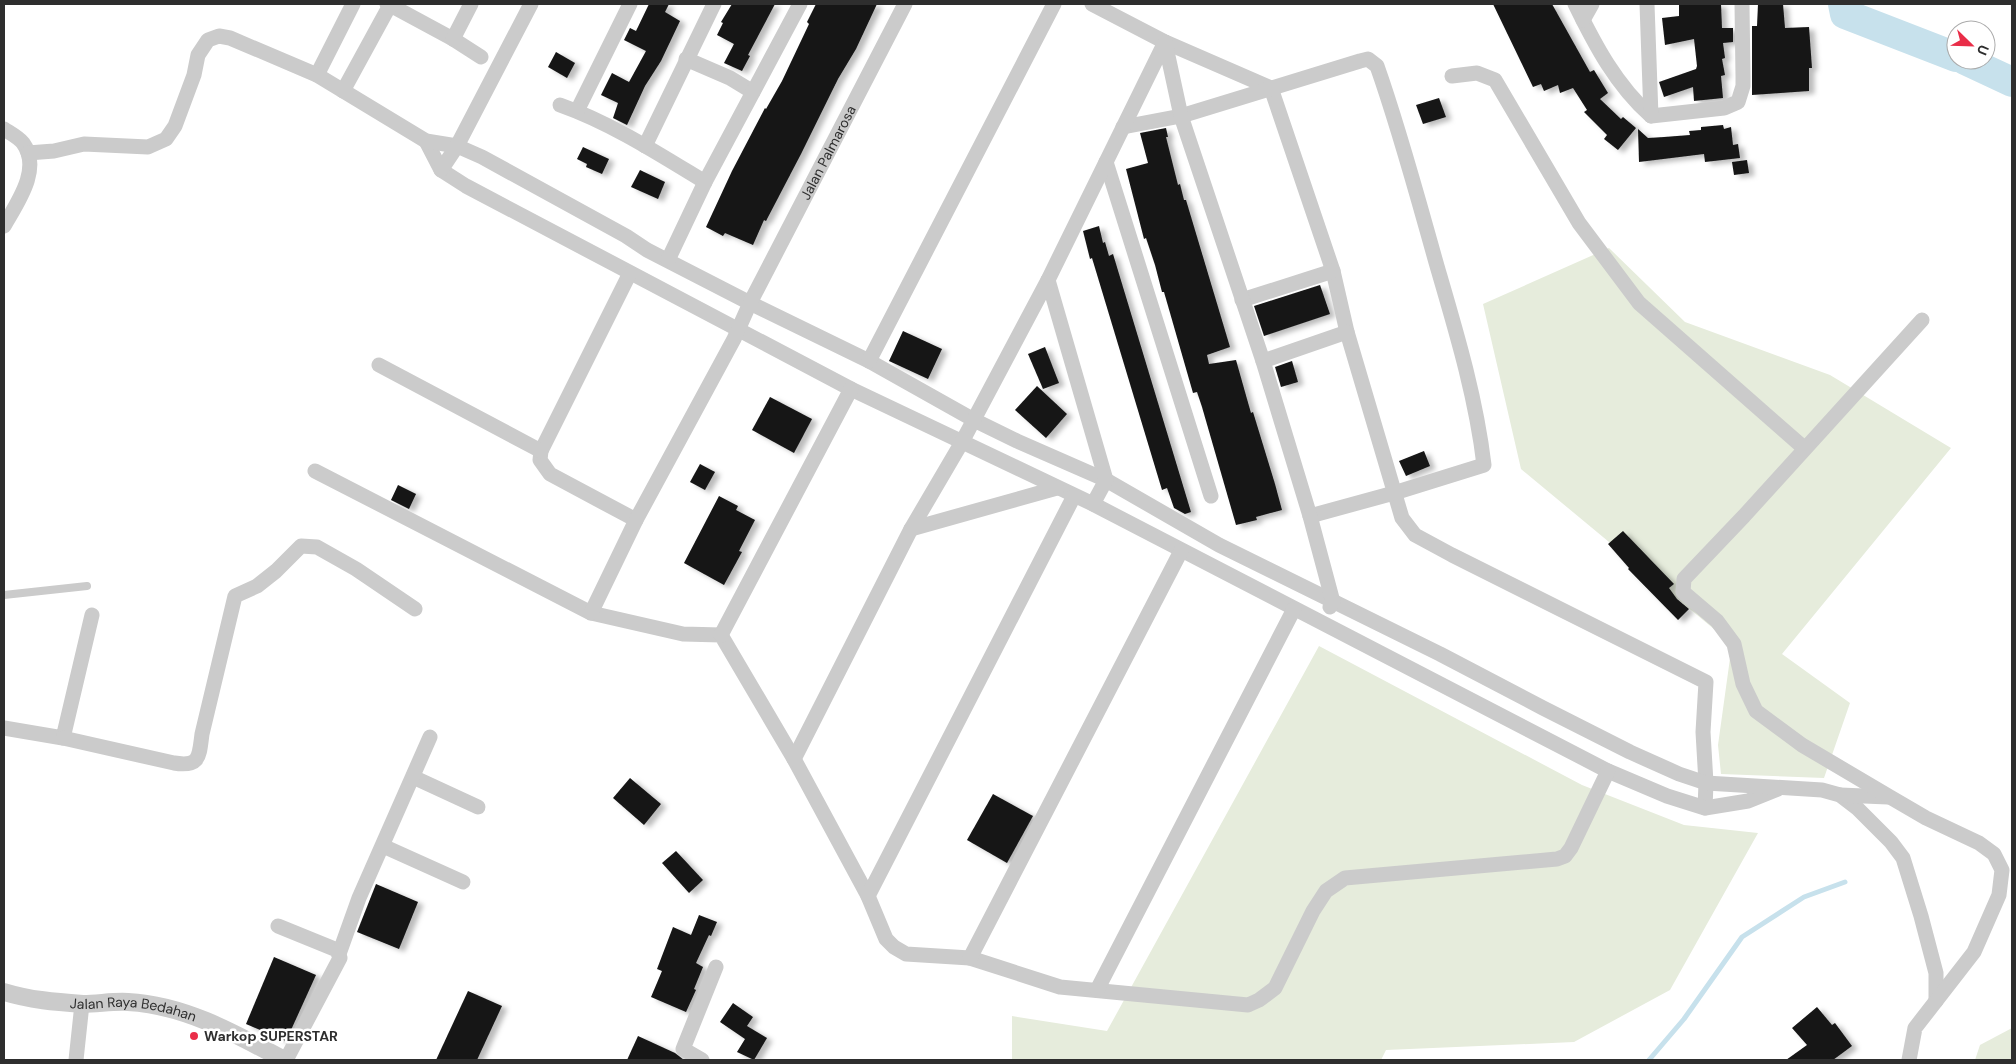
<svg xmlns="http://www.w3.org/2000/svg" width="2016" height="1064" font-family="'DM Sans',sans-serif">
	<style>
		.green { fill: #e6ecdc }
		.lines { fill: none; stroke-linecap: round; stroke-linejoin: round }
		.stream { stroke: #c7e1ec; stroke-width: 5 }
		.river { stroke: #c7e1ec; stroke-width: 30 }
		.building { fill: #151515; filter: url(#shadow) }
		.service { stroke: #cbcbcb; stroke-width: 8 }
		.minor { stroke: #cbcbcb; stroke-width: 15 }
		.tertiary { stroke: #cbcbcb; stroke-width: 18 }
		.poi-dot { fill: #e92d48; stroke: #fff; stroke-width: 2 }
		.labels { text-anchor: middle; stroke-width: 5; stroke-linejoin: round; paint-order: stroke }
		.street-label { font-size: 14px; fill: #2e2e2e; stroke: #fff }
		.poi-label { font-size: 14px; font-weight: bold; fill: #2e2e2e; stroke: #fff; text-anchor: start }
	</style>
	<defs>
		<filter id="shadow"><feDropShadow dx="5.5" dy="3" stdDeviation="2.5" flood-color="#0004"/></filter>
	</defs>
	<rect width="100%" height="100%" fill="#fff"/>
	<g class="green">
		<path d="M1609,248L1685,322L1830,375L1951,448L1782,654L1850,703L1824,778L1721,774L1718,745L1732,644L1521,469L1483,304Z"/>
		<path d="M1319,646L1582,785L1684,825L1758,833L1670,990L1574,1042L1386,1050L1381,1060H1012V1016L1107,1031Z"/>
		<path d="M2012,1028V1060H1975L1980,1045Z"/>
	</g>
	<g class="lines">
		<path class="stream" d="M1649,1060L1684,1019L1742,937L1804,897L1845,882"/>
		<g class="river">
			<path d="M1843,4L1845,14L1956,57"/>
			<path d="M1965,60L2012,82"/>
		</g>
	</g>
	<g class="building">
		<path d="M649,4H669L665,12L680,21L661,61L645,86L627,125L613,118L618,103L601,95L612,73L629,82L646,51L624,40L630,28L636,31Z"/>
		<path d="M732,4H775L748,55L750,56L742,71L724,63L734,44L717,35L723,23L721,22Z"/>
		<path d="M816,4H877L856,49L838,79L801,154L766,221L764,220L753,245L725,233L723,236L706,227L732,171L765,108L766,109L782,81L809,24L807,22Z"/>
		<path d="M1493,4H1552L1590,72L1594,70L1608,93L1600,99L1621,119L1623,117L1636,128L1618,150L1604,139L1607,135L1584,112L1587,110L1573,88L1560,93L1558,85L1544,91L1541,84L1533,87Z"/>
		<path d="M1679,4H1721L1722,28H1733V42L1723,43L1725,58L1722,59L1725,75L1721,76L1723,98L1694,101L1693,87L1664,97L1659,82L1696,69L1697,66L1694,39L1665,45L1662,18L1679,16Z"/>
		<path d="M1758,4H1783L1785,28L1809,27L1812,68H1809V91L1752,95V26H1757Z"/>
		<path d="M556,52L575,63L567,78L548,67Z"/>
		<path d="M1439,98L1446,117L1423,124L1416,105Z"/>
		<path d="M1723,125L1724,129L1731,127L1733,145L1738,144L1740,158L1705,162L1704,154L1639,162L1638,129L1648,138L1664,137L1690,135L1689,131L1701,130V127Z"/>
		<path d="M1166,128L1168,137H1166L1178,185L1180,184L1184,200H1186L1230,347L1207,355L1209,364L1236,360L1247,399L1251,413L1253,412L1275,484L1282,510L1256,517L1257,520L1236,525L1202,407L1197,392L1193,393L1164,292H1162L1155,265L1146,238L1144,239L1126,169L1148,163L1140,133Z"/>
		<path d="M583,147L609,159L602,174L586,167L587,164L577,159Z"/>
		<path d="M1747,160L1749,173L1734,175L1732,162Z"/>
		<path d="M640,170L665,182L658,199L631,187Z"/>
		<path d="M1099,226L1103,243L1105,242L1109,256L1113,254L1191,512L1185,514L1174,508L1167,488L1162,490L1092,258L1090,259L1083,231Z"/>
		<path d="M1320,285L1330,314L1264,336L1254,306Z"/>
		<path d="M903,331L942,349L928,379L889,361Z"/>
		<path d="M1045,347L1059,383L1043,389L1028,354Z"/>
		<path d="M1292,361L1298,382L1281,387L1275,367Z"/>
		<path d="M1037,386L1067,414L1046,438L1015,410Z"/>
		<path d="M770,397L812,419L794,453L752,430Z"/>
		<path d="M1424,451L1430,466L1406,476L1399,461Z"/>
		<path d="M700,464L715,472L705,490L690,482Z"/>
		<path d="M398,485L416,494L409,509L391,500Z"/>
		<path d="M719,496L738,506L736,510L755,520L739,551L742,552L724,585L684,563Z"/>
		<path d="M1623,531L1674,584L1669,588L1677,599L1689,609L1678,620L1628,569L1629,568L1608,544Z"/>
		<path d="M630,778L661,804L644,825L613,798Z"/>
		<path d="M993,794L1033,816L1007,863L967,840Z"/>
		<path d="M676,851L703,880L689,893L662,863Z"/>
		<path d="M376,884L418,902L399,949L357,932Z"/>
		<path d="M699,915L717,922L711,936L709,935L696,963L703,967L694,989L696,990L686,1012L651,997L662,971L657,969L673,927L691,935Z"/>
		<path d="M274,957L316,975L286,1041L246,1024Z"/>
		<path d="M468,991L502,1006L477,1060H436Z"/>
		<path d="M733,1003L753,1017L747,1026L767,1038L754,1060L737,1052L745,1039L720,1022Z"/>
		<path d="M1817,1007L1832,1025L1835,1023L1852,1046L1833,1060H1786L1807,1045L1792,1028Z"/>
		<path d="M638,1036L675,1053L684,1060H627Z"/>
	</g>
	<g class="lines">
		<path class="service" d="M4,595L87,586"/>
		<g class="minor">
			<path d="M1092,4L1165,42L1271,88L1333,271L1347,332L1402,518L1415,535L1452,555L1706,682L1703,732L1706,783L1705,808"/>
			<path d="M1575,4C1595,45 1616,85 1651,116L1724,108L1738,102L1743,86V77L1742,4"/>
			<path d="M1647,4L1651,116"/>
			<path d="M390,5L453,39L481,57"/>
			<path d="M1583,20L1592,4"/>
			<path d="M453,39L471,4"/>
			<path d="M686,59L730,78L753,92"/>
			<path d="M317,75L353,4"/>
			<path d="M1452,76L1477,73L1495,80L1579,223L1639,303L1804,448"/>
			<path d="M343,91L390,5L387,4"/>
			<path d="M560,105C611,123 659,154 705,182"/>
			<path d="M577,111L630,4"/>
			<path d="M1123,127L1181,116L1360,61L1368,59L1377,66C1400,131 1418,199 1437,266C1456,331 1476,397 1484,465L1394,493L1310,516"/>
			<path d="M4,129C10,133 18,137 23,143C42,169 17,203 4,226"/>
			<path d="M426,141L441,170L466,186L851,389L1093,504L1608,771L1667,796L1705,808L1748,801L1778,789"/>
			<path d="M645,146L714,4"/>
			<path d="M28,153L54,151L84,144L148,147L166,139L175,126L194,75L198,55L208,40L219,36L230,38L317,75L426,141L457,146L482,157L626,236L647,250L750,303L869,361L974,420L1017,441L1106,480L1219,545L1440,654L1543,708L1630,752L1679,774L1706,783L1822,790L1840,795L1857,808L1891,842L1903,858L1921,916L1936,973V1001"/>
			<path d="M1106,162L1211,496"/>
			<path d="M441,170L457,146L531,4"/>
			<path d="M668,260L705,182L800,4"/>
			<path d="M630,273L541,451L540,460L550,474L636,520"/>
			<path d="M1048,280L1106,480L1093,504"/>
			<path d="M1242,300L1333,271"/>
			<path d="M869,361L1054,4"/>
			<path d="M1263,361L1347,332"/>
			<path d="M379,365L541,451"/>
			<path d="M315,471L591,613L683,634L721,635L794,759L868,896L886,939L894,947L906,954L970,958L1060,987L1248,1005L1259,1000L1275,988L1313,911L1326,891L1345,878L1557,859L1565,856L1571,848L1608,771"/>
			<path d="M911,529L1057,488"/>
			<path id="s1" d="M591,613L636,520L734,339L750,303L905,4"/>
			<path d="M721,635L851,389"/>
			<path d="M4,728L63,738L92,615"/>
			<path d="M63,738L174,763C200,767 199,757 202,734L235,596L257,586L276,571L301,546L317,547L356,569L415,609"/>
			<path d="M794,759L911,529L962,442L1048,280L1165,42L1181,116L1263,361L1310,516L1333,602L1330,607"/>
			<path d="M413,777L478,807"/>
			<path d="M1840,795L1888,797"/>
			<path d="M383,846L463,882"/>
			<path d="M868,896L1074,496"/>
			<path d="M278,926L337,950L340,958L286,1060"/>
			<path d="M339,954L359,898L430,737"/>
			<path d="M970,958L1181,551"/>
			<path d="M1097,990L1294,609"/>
			<path d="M76,1060L82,1004"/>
			<path d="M702,1060L683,1049L716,967"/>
			<path d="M1909,1060L1915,1028L1974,952L1999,895L2002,870L1994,854L1979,843L1926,818L1890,797L1802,745L1756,711L1743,684L1734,644L1717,621L1683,592L1684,579L1744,516L1922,320"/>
		</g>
		<path class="tertiary" id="s2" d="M4,992C30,1000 56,1002 83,1004C98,1004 113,1001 128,1002C185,1005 236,1034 284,1060"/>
	</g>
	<circle class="poi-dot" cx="194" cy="1036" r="5"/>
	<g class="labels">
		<g class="street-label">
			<text dy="5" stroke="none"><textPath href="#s1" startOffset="518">Jalan Palmarosa</textPath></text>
			<text dy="5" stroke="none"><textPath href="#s2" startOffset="131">Jalan Raya Bedahan</textPath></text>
		</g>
		<g class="poi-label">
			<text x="204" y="1041">Warkop SUPERSTAR</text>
		</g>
	</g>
	<rect width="2016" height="1064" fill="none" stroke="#2e2e2e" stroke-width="10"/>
	<g transform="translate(1971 45) rotate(113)"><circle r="24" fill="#ffffff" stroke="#ababab"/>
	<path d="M0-4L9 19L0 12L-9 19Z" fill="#e92d48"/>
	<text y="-8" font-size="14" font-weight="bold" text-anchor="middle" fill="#2e2e2e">U</text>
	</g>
</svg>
